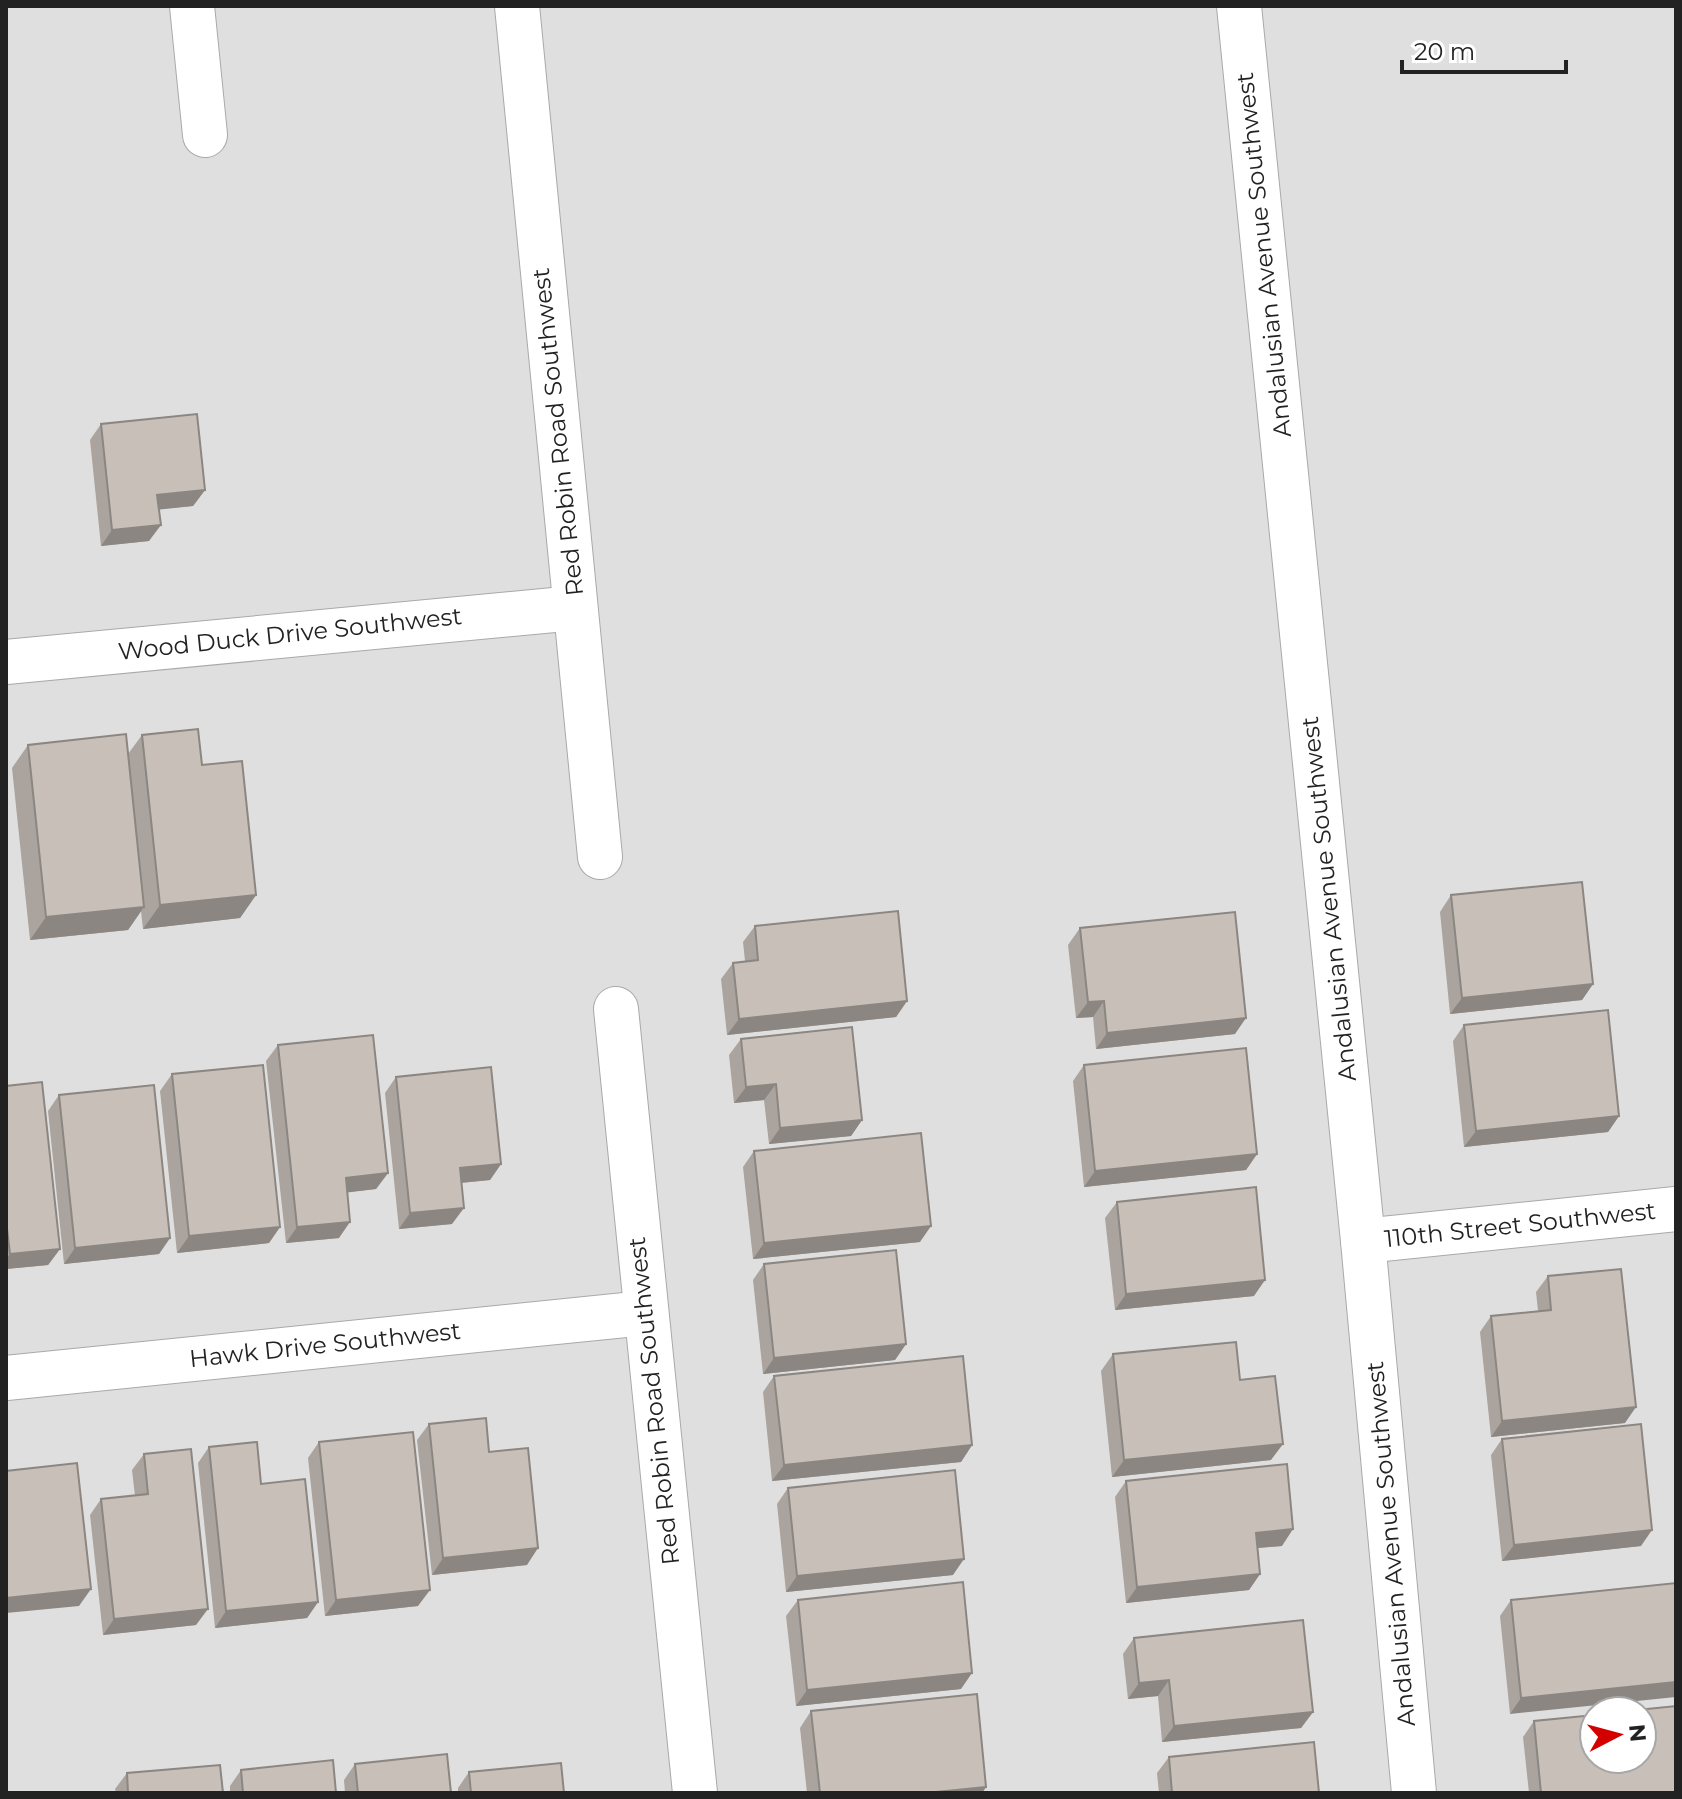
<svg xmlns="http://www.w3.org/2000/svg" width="1682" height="1799" font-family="Montserrat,sans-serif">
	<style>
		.residential { fill: #e0dfdf; fill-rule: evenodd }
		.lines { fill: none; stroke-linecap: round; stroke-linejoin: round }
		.minor-casing { stroke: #a9a9a9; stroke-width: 46 }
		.minor { stroke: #fff; stroke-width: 44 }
		.wall { fill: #aba49e }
		.shaded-wall { fill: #8b8681 }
		.building { fill: #c7bfb8; stroke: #8b8681; stroke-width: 2 }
		.labels { text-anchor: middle; stroke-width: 7; stroke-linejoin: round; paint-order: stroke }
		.street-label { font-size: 24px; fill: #222; stroke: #fff }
	</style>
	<rect width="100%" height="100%" fill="#f2efe9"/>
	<path class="residential" d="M6,6H1676V1793H6ZM1594,1711H1642V1759H1594Z"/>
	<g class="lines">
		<g class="minor-casing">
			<g id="minor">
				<path d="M192,6L205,135"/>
				<path d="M517,6L600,857"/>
				<path d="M1239,6L1363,1241L1414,1793"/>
				<path d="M6,662L575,608"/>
				<path d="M616,1009L695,1793"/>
				<path d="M1363,1241L1676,1209"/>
				<path d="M6,1378L645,1313"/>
			</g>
		</g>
		<use href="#minor" class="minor"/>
	</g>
	<g class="wall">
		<path d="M101,424L205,490L193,506L159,509L149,541L101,546L90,440Z"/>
		<path d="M142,735L202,765L256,895L240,918L143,929L141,911L128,930L30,940L12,768L28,745L128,754Z"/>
		<path d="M1451,895L1593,984L1582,1000L1450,1014L1440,912Z"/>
		<path d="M755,926L907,1001L896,1017L727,1035L721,979L733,963L745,961L743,942Z"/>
		<path d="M1080,928L1235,1034L1096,1049L1093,1017L1076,1018L1068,945Z"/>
		<path d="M1464,1025L1619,1116L1608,1132L1464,1147L1453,1041Z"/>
		<path d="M741,1039L862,1120L851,1136L769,1144L764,1100L734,1103L729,1055Z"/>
		<path d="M278,1045L388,1173L376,1189L347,1192L339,1238L286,1243L266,1061Z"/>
		<path d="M1084,1065L1257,1154L1246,1170L1084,1187L1073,1081Z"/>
		<path d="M172,1074L280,1227L269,1243L177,1253L160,1091Z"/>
		<path d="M396,1077L501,1164L490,1180L461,1183L452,1224L399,1229L385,1093Z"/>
		<path d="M6,1086L60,1249L48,1265L6,1269Z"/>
		<path d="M59,1095L170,1238L159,1254L64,1264L48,1111Z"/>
		<path d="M754,1151L920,1242L753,1259L743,1167Z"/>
		<path d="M1117,1202L1254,1296L1115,1310L1105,1218Z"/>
		<path d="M764,1264L906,1344L895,1360L763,1374L753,1280Z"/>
		<path d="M1548,1276L1625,1423L1491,1437L1480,1332L1491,1316L1538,1311L1536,1292Z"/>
		<path d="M1113,1354L1240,1380L1271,1460L1112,1477L1101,1371Z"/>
		<path d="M774,1376L972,1445L961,1462L772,1481L763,1392Z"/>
		<path d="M429,1424L527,1565L432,1575L417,1440Z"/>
		<path d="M1502,1439L1641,1546L1502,1561L1491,1455Z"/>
		<path d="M319,1442L418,1606L325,1616L308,1458Z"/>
		<path d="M209,1447L261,1484L318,1602L307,1618L215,1628L198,1463Z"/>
		<path d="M144,1454L196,1625L103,1635L90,1515L101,1499L135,1496L132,1470Z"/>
		<path d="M1126,1481L1282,1546L1258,1548L1260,1574L1249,1590L1126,1603L1115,1497Z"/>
		<path d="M788,1488L953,1575L786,1592L777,1504Z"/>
		<path d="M1676,1583L1510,1714L1500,1616L1511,1600Z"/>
		<path d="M798,1600L961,1689L796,1706L786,1616Z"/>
		<path d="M1134,1638L1313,1712L1301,1728L1162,1742L1158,1696L1128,1699L1123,1654Z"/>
		<path d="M811,1711L986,1787L982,1793H807L800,1728Z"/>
		<path d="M1534,1721L1676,1793H1529L1523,1737Z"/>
		<path d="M1169,1757L1319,1793H1159L1157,1773Z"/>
		<path d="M355,1764L451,1793H345L344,1780Z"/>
		<path d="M241,1770L336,1793H230V1786Z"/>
		<path d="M469,1772L564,1793H458V1788Z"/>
		<path d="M127,1773L223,1793H116L115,1789Z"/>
	</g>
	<g class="shaded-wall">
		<path d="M205,490L193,506L146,511L157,495Z"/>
		<path d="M161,525L149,541L101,546L112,530Z"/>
		<path d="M256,895L240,918L143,929L160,905Z"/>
		<path d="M144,907L128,930L30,940L46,917Z"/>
		<path d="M1593,984L1582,1000L1450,1014L1462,998Z"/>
		<path d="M907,1001L896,1017L727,1035L739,1019Z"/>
		<path d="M1104,1001L1093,1017L1076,1018L1088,1002Z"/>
		<path d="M1246,1018L1235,1034L1096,1049L1107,1033Z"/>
		<path d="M776,1084L764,1100L734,1103L746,1087Z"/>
		<path d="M1619,1116L1608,1132L1464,1147L1476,1131Z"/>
		<path d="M862,1120L851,1136L769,1144L780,1128Z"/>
		<path d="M1257,1154L1246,1170L1084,1187L1095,1171Z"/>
		<path d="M501,1164L490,1180L448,1184L460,1168Z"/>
		<path d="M388,1173L376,1189L335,1194L346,1178Z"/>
		<path d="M464,1208L452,1224L399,1229L410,1213Z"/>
		<path d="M350,1222L339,1238L286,1243L297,1227Z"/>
		<path d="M931,1226L920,1242L753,1259L764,1243Z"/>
		<path d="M280,1227L269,1243L177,1253L189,1236Z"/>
		<path d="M170,1238L159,1254L64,1264L75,1248Z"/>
		<path d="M60,1249L48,1265L6,1269V1259L10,1254Z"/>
		<path d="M1265,1280L1254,1296L1115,1310L1126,1294Z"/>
		<path d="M906,1344L895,1360L763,1374L774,1358Z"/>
		<path d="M1636,1407L1625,1423L1491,1437L1502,1421Z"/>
		<path d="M1283,1444L1271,1460L1112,1477L1124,1460Z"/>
		<path d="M972,1445L961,1462L772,1481L784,1465Z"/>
		<path d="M1293,1529L1282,1546L1245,1549L1256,1533Z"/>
		<path d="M1652,1530L1641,1546L1502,1561L1514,1545Z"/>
		<path d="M538,1548L527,1565L432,1575L443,1558Z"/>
		<path d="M964,1559L953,1575L786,1592L797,1576Z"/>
		<path d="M1260,1574L1249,1590L1126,1603L1137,1587Z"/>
		<path d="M91,1589L79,1606L6,1613V1598Z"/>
		<path d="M430,1590L418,1606L325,1616L336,1600Z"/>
		<path d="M318,1602L307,1618L215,1628L226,1611Z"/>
		<path d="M208,1609L196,1625L103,1635L114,1619Z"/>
		<path d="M972,1673L961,1689L796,1706L807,1690Z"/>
		<path d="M1169,1680L1158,1696L1128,1699L1139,1683Z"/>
		<path d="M1676,1682V1697L1510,1714L1521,1698Z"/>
		<path d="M1313,1712L1301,1728L1162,1742L1174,1726Z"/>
		<path d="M986,1787L982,1793H926Z"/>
	</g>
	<g class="building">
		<path d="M197,414L205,490L157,495L161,525L112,530L101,424Z"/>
		<path d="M198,729L202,765L242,761L256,895L160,905L142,735Z"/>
		<path d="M126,734L144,907L46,917L28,745Z"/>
		<path d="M1582,882L1593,984L1462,998L1451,895Z"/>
		<path d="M898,911L907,1001L739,1019L733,963L758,960L755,926Z"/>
		<path d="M1235,912L1246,1018L1107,1033L1104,1001L1088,1002L1080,928Z"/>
		<path d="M1608,1010L1619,1116L1476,1131L1464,1025Z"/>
		<path d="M852,1027L862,1120L780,1128L776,1084L746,1087L741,1039Z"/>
		<path d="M373,1035L388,1173L346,1178L350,1222L297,1227L278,1045Z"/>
		<path d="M1246,1048L1257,1154L1095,1171L1084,1065Z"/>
		<path d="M263,1065L280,1227L189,1236L172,1074Z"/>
		<path d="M491,1067L501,1164L460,1168L464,1208L410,1213L396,1077Z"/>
		<path d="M42,1082L60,1249L10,1254L6,1220V1086Z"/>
		<path d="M154,1085L170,1238L75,1248L59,1095Z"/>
		<path d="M921,1133L931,1226L764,1243L754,1151Z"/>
		<path d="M1256,1187L1265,1280L1126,1294L1117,1202Z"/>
		<path d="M896,1250L906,1344L774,1358L764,1264Z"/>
		<path d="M1621,1269L1636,1407L1502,1421L1491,1316L1551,1310L1548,1276Z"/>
		<path d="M1236,1342L1240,1380L1275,1376L1283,1444L1124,1460L1113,1354Z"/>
		<path d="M963,1356L972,1445L784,1465L774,1376Z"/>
		<path d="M486,1418L489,1452L528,1448L538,1548L443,1558L429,1424Z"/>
		<path d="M1641,1424L1652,1530L1514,1545L1502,1439Z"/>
		<path d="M413,1432L430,1590L336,1600L319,1442Z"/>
		<path d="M257,1442L261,1484L305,1479L318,1602L226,1611L209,1447Z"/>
		<path d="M191,1449L208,1609L114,1619L101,1499L148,1494L144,1454Z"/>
		<path d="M77,1463L91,1589L6,1598V1471Z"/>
		<path d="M1287,1464L1293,1529L1256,1533L1260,1574L1137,1587L1126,1481Z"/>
		<path d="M955,1470L964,1559L797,1576L788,1488Z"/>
		<path d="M963,1582L972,1673L807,1690L798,1600Z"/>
		<path d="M1676,1583V1682L1521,1698L1511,1600Z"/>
		<path d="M1303,1620L1313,1712L1174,1726L1169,1680L1139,1683L1134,1638Z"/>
		<path d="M977,1694L986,1787L926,1793H820L811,1711Z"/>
		<path d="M1676,1706V1793H1541L1534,1721L1594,1715V1759H1642V1711H1627Z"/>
		<path d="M1314,1742L1319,1793H1172L1169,1757Z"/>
		<path d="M447,1754L451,1793H358L355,1764Z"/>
		<path d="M333,1760L336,1793H243L241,1770Z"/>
		<path d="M561,1763L564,1793H471L469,1772Z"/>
		<path d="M220,1765L223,1793H128L127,1773Z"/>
	</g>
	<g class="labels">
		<g class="street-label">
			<text transform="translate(1264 255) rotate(-96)" y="8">Andalusian Avenue Southwest</text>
			<text transform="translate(558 432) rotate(-96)" y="8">Red Robin Road Southwest</text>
			<text transform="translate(290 634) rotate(-6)" y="8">Wood Duck Drive Southwest</text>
			<text transform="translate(1329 899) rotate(-96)" y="8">Andalusian Avenue Southwest</text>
			<text transform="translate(1520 1225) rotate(-6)" y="8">110th Street Southwest</text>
			<text transform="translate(325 1345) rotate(-6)" y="8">Hawk Drive Southwest</text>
			<text transform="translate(654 1401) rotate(-96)" y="8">Red Robin Road Southwest</text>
			<text transform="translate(1391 1544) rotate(-95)" y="8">Andalusian Avenue Southwest</text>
		</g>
	</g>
	<rect width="1682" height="1799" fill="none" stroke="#222222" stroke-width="16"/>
	<g transform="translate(1618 1735) rotate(84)"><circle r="38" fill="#ffffff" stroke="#a7a7a7" stroke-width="2"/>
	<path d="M0-6L14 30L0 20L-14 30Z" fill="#d40000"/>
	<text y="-12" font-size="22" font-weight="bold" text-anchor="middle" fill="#222222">N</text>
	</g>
	<path d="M1402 60v12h164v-12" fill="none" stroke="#222222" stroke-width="4"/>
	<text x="1414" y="60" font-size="24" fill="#222222" stroke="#ffffff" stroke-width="6" paint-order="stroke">20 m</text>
</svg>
